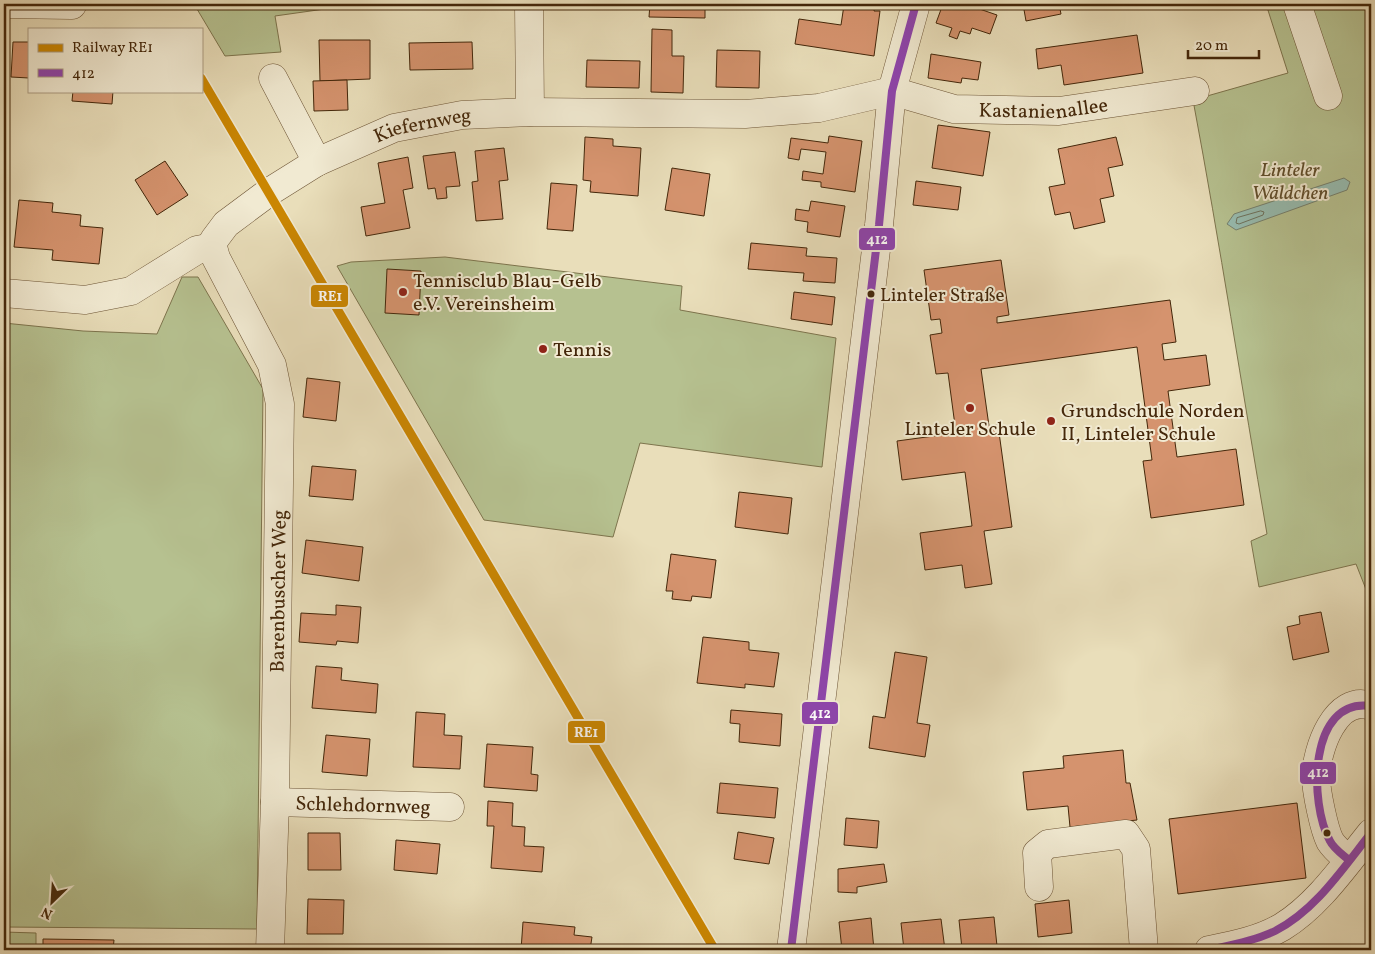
<svg xmlns="http://www.w3.org/2000/svg" width="1375" height="954" font-family="Vollkorn,serif">
	<style>
		.green { fill: #b6c190; stroke: #7d744d }
		.water { fill: #97bcb0; stroke: #76806e }
		.lines { fill: none; stroke-linecap: round; stroke-linejoin: round }
		.shore { stroke: #6e725d; stroke-width: 1 }
		.building { fill: #d5936e; stroke: #44270a }
		.minor-casing { stroke: #6d5536; stroke-width: 29 }
		.minor { stroke: #f1ead2; stroke-width: 28 }
		.bus-1-casing { stroke: #f1ead2; stroke-width: 11 }
		.bus-1 { stroke: #8e44ad; stroke-width: 8 }
		.rail-1-casing { stroke: #f1ead2; stroke-width: 12 }
		.rail-1 { stroke: #ca8602; stroke-width: 9 }
		.poi-dot { fill: #8f2418; stroke: #f1ead2; stroke-width: 2 }
		.bus-dot { fill: #44270a; stroke: #f1ead2; stroke-width: 2 }
		.labels { text-anchor: middle; stroke-width: 4; stroke-linejoin: round; paint-order: stroke }
		.bus-label { font-size: 19px; fill: #44270a; stroke: #f1ead2; text-anchor: start }
		.street-label { font-size: 20px; fill: #44270a; stroke: #f1ead2 }
		.park-label { font-size: 20px; font-style: italic; fill: #604e2c; stroke: #f1ead2 }
		.poi-label { font-size: 20px; fill: #44270a; stroke: #f1ead2; text-anchor: start }
		.line-badge { stroke: #f1ead2; stroke-width: 2 }
		.badge-label { font-size: 14px; text-anchor: middle; font-weight: bold; fill: #fff }
	</style>
	<rect width="100%" height="100%" fill="#e9deba"/>
	<filter id="stains"><feTurbulence type="fractalNoise" baseFrequency=".004" numOctaves="4"/><feColorMatrix values="0 0 0 0 .2 0 0 0 0 .09 0 0 0 0 .02 0 0 0 .5 -.17"/></filter>
	<radialGradient id="worn" r=".72"><stop offset=".6" stop-color="#630" stop-opacity="0"/><stop offset="1" stop-color="#630" stop-opacity=".3"/></radialGradient>
	<g class="green">
		<path d="M194,4H353V5L275,16L281,52L225,56Z"/>
		<path d="M1266,4H1371V602L1356,564L1259,587L1251,541L1267,534C1242,389 1220,244 1193,100L1288,73Z"/>
		<path d="M445,257L682,286L680,310L836,338L822,467L640,443L613,537L484,520L337,266L351,262Z"/>
		<path d="M182,277H198L263,389L257,929L4,927V323L83,331L157,334Z"/>
		<path d="M4,932L36,933V950H4Z"/>
	</g>
	<path class="water" d="M1344,178L1350,182L1347,190L1236,230L1227,224L1234,214Z"/>
	<g class="lines">
		<path class="shore" d="M1261,211L1264,212L1263,215L1239,224L1236,223L1237,218Z"/>
	</g>
	<g class="building">
		<path d="M558,4H585V9L558,8Z"/>
		<path d="M650,4H705V18L649,17Z"/>
		<path d="M836,4H875L874,11H880L874,56L795,44L799,19L841,25L844,5Z"/>
		<path d="M943,4L959,7L960,4H965L997,15L990,34L972,28L970,34L960,31L957,39L949,36L952,28L936,23Z"/>
		<path d="M1023,4H1086L1060,9L1061,14L1026,21Z"/>
		<path d="M652,29L672,30V56H684L683,93L651,92Z"/>
		<path d="M1137,35L1143,73L1064,85L1061,65L1038,69L1036,49Z"/>
		<path d="M319,40H370V79L320,81Z"/>
		<path d="M13,42H29V78L11,77Z"/>
		<path d="M472,42L473,69L410,70L409,43Z"/>
		<path d="M717,50L760,51L759,88L716,87Z"/>
		<path d="M931,54L981,62L978,80L962,78L961,83L928,78Z"/>
		<path d="M587,60L640,61L639,88L586,87Z"/>
		<path d="M347,80L348,110L314,111L313,81Z"/>
		<path d="M73,91H113L112,104L72,101Z"/>
		<path d="M938,125L990,132L983,176L932,168Z"/>
		<path d="M829,136L862,141L855,192L821,187V182L802,180L803,171L823,174L826,152L801,149L799,160L788,158L791,138L828,143Z"/>
		<path d="M585,137L613,139V146L641,148L638,196L590,192L591,181L583,180Z"/>
		<path d="M1116,137L1123,165L1108,168L1114,196L1100,199L1105,222L1074,229L1070,212L1055,215L1049,187L1065,184L1058,149Z"/>
		<path d="M504,148L508,180L499,181L503,219L476,221L472,182L478,181L475,151Z"/>
		<path d="M455,152L460,186L446,187L447,198L437,199L435,188L428,189L423,156Z"/>
		<path d="M408,157L413,188L403,190L410,228L366,236L361,207L385,203L378,163Z"/>
		<path d="M165,161L188,195L157,215L135,180Z"/>
		<path d="M672,168L710,174L704,216L665,210Z"/>
		<path d="M916,181L961,187L958,210L913,205Z"/>
		<path d="M551,183L577,185L573,231L547,229Z"/>
		<path d="M19,200L53,203L52,212L81,215L80,226L103,228L99,264L52,260L53,250L14,247Z"/>
		<path d="M811,201L845,206L840,237L807,232L808,222L795,220L796,209L809,211Z"/>
		<path d="M751,243L807,248L806,256L837,258L835,283L803,281L804,273L748,269Z"/>
		<path d="M1001,260L1009,315L997,317V323L1170,300L1176,342L1162,344L1164,360L1206,355L1210,385L1168,391L1177,457L1236,449L1244,505L1151,518L1143,461L1152,460L1137,347L981,369L989,426L998,425L1012,527L984,531L992,584L965,588L962,565L925,570L920,533L972,526L965,472L902,480L897,441L956,433L948,373L936,374L930,335L942,333L940,319L931,320L924,270Z"/>
		<path d="M387,269L421,271L419,315L385,313Z"/>
		<path d="M794,292L835,297L832,325L791,319Z"/>
		<path d="M307,378L340,382L336,421L303,417Z"/>
		<path d="M312,466L356,470L353,500L309,496Z"/>
		<path d="M739,492L792,498L788,534L735,527Z"/>
		<path d="M306,540L363,547L359,581L302,573Z"/>
		<path d="M671,554L716,560L711,598L692,596L691,601L672,599L673,591H666Z"/>
		<path d="M336,605L361,607L358,643L337,641L336,645L299,642L301,613L336,615Z"/>
		<path d="M1321,612L1329,652L1293,660L1287,627L1300,624L1299,616Z"/>
		<path d="M703,637L749,642V650L779,653L774,687L745,684V688L697,683Z"/>
		<path d="M895,652L927,657L917,723L930,725L925,757L869,748L873,716L885,718Z"/>
		<path d="M316,666L342,668L341,680L378,684L376,713L312,708Z"/>
		<path d="M731,710L782,714L780,746L739,742L740,724L730,723Z"/>
		<path d="M416,712L445,714L444,735L462,736L460,769L413,767Z"/>
		<path d="M326,735L370,739L367,776L322,772Z"/>
		<path d="M487,744L533,747L531,774L538,775L537,791L484,787Z"/>
		<path d="M1123,750L1126,783H1130L1137,820L1070,827L1068,806L1027,810L1023,772L1064,768L1063,756Z"/>
		<path d="M720,783L778,788L775,818L717,813Z"/>
		<path d="M488,801L513,803L512,826L525,827L524,846L544,847L542,872L491,868L494,826H487Z"/>
		<path d="M1297,803L1306,878L1178,894L1169,819Z"/>
		<path d="M846,818L879,821L877,848L844,845Z"/>
		<path d="M738,832L774,838L769,864L734,859Z"/>
		<path d="M308,833H340L341,870H308Z"/>
		<path d="M396,840L440,844L437,874L394,870Z"/>
		<path d="M884,864L887,882L857,887V893L838,892V869Z"/>
		<path d="M308,899L344,900L343,934H307Z"/>
		<path d="M1069,900L1072,933L1038,937L1035,904Z"/>
		<path d="M994,917L997,946L962,949L959,920Z"/>
		<path d="M871,918L874,950H842L839,922Z"/>
		<path d="M941,919L945,950H904L901,923Z"/>
		<path d="M523,922L575,927L574,935L592,937L590,950H521Z"/>
		<path d="M43,939L114,940L113,950H43Z"/>
	</g>
	<g class="lines">
		<g class="minor-casing">
			<g id="minor">
				<path d="M4,4L72,5"/>
				<path d="M529,4L530,112"/>
				<path d="M1297,4L1328,96"/>
				<path d="M273,78L317,162"/>
				<path d="M4,293L85,300L131,291L197,250L213,247"/>
				<path id="s1" d="M275,802L450,807"/>
				<path d="M1349,860C1342,854 1335,849 1330,841C1324,829 1316,791 1316,777C1316,750 1336,693 1371,706"/>
				<path d="M1039,887L1037,853L1048,844L1126,834L1136,849L1144,950"/>
				<path id="s2" d="M270,950L275,802L280,404L272,365L216,258L213,247L214,240L226,224L269,192L317,162L394,128L462,115L530,112L745,114L819,108L892,91L954,109L1059,111L1195,91"/>
				<path d="M791,950L879,225L892,91L916,4"/>
				<path d="M1209,950C1234,945 1260,940 1282,927C1318,905 1345,865 1371,833"/>
			</g>
		</g>
		<use href="#minor" class="minor"/>
		<g class="bus-1-casing">
			<g id="bus-1">
				<path d="M1349,860C1342,854 1334,849 1330,841C1309,804 1308,697 1371,706"/>
				<path d="M791,950L879,225L892,91L916,4"/>
				<path d="M1209,950C1231,945 1254,941 1275,931C1316,910 1343,868 1371,833"/>
			</g>
		</g>
		<use href="#bus-1" class="bus-1"/>
		<g class="rail-1-casing">
			<path id="rail-1" d="M201,78L715,950"/>
		</g>
		<use href="#rail-1" class="rail-1"/>
	</g>
	<g class="poi-dot">
		<circle cx="403" cy="292" r="5"/>
		<circle cx="543" cy="349" r="5"/>
		<circle cx="970" cy="408" r="5"/>
		<circle cx="1051" cy="421" r="5"/>
	</g>
	<g class="bus-dot">
		<circle cx="871" cy="294" r="4.5"/>
		<circle cx="1327" cy="833" r="4.5"/>
	</g>
	<g class="labels">
		<g class="bus-label">
			<text x="880" y="301">Linteler Straße</text>
		</g>
		<g class="street-label">
			<text dy="7" stroke="none"><textPath href="#s2" startOffset="1595">Kastanienallee</textPath></text>
			<text dy="7" stroke="none"><textPath href="#s2" startOffset="968">Kiefernweg</textPath></text>
			<text dy="7" stroke="none"><textPath href="#s2" startOffset="359">Barenbuscher Weg</textPath></text>
			<text dy="7" stroke="none"><textPath href="#s1" startOffset="88">Schlehdornweg</textPath></text>
		</g>
		<g class="park-label">
			<text x="1290" y="176">Linteler<tspan x="1290" dy="23">Wäldchen</tspan></text>
		</g>
		<g class="poi-label">
			<text x="413" y="287">Tennisclub Blau-Gelb<tspan x="413" dy="23">e.V. Vereinsheim</tspan></text>
			<text x="553" y="356">Tennis</text>
			<text x="1061" y="417">Grundschule Norden<tspan x="1061" dy="23">II, Linteler Schule</tspan></text>
			<text x="970" y="435" text-anchor="middle">Linteler Schule</text>
		</g>
	</g>
	<g class="line-badge">
		<rect x="858" y="227" width="38" height="24" rx="5" fill="#8e44ad"/>
		<rect x="310" y="284" width="39" height="24" rx="5" fill="#ca8602"/>
		<rect x="801" y="701" width="38" height="24" rx="5" fill="#8e44ad"/>
		<rect x="567" y="720" width="39" height="24" rx="5" fill="#ca8602"/>
		<rect x="1299" y="761" width="38" height="24" rx="5" fill="#8e44ad"/>
	</g>
	<g class="badge-label">
		<text x="877" y="244">412</text>
		<text x="330" y="301">RE1</text>
		<text x="820" y="718">412</text>
		<text x="586" y="737">RE1</text>
		<text x="1318" y="777">412</text>
	</g>
	<rect width="1375" height="954" fill="none" stroke="#e9deba" stroke-width="20"/>
	<rect x="5" y="5" width="1365" height="944" fill="none" stroke="#44270a" stroke-width="2.5"/>
	<rect x="10" y="10" width="1355" height="934" fill="none" stroke="#44270a"/>
	<rect x="28" y="28" width="175" height="65" fill="#f1ead2" stroke="#ac9c82"/>
	<rect x="38" y="44" width="25" height="8" fill="#ca8602" stroke="#ac9c82"/>
	<text x="72" y="52" font-size="15" fill="#44270a">Railway RE1</text>
	<rect x="38" y="69" width="25" height="8" fill="#8e44ad" stroke="#ac9c82"/>
	<text x="72" y="78" font-size="15" fill="#44270a">412</text>
	<g transform="translate(52 902) rotate(205)" stroke="#f1ead2" stroke-width="4" paint-order="stroke">
	<path d="M0-4L9 19L0 12L-9 19Z" fill="#44270a"/>
	<text y="-8" font-size="14" font-weight="bold" text-anchor="middle" fill="#44270a">N</text>
	</g>
	<path d="M1188 50v8h71v-8" fill="none" stroke="#44270a" stroke-width="2.5"/>
	<text x="1195" y="50" font-size="15" fill="#44270a" stroke="#f1ead2" stroke-width="4" paint-order="stroke">20 m</text>
	<rect width="100%" height="100%" filter="url(#stains)"/>
	<rect width="100%" height="100%" fill="url(#worn)"/>
</svg>
